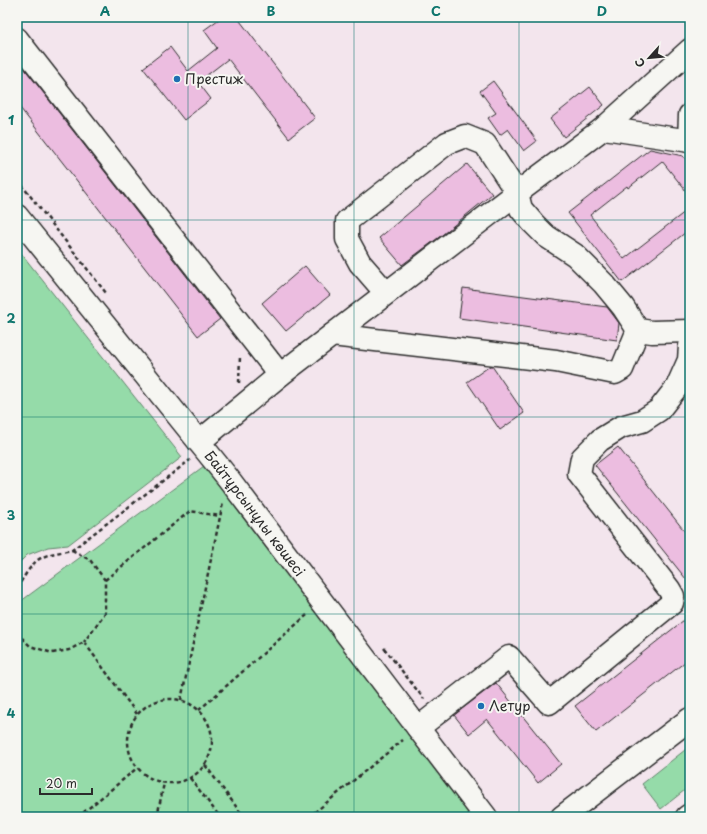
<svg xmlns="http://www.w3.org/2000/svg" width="707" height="834" font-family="'Playpen Sans',sans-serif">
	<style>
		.green { fill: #95dba9; stroke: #60836a }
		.building { fill: #ecbde0; stroke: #2b2b2b }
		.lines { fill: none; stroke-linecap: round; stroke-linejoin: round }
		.minor-casing { stroke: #2b2b2b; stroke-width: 25 }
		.path { stroke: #2b2b2b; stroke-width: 2.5; stroke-dasharray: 4 3; stroke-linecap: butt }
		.minor { stroke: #f6f6f2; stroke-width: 22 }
		.grid { fill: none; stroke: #0f766e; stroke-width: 1; stroke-opacity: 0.55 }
		.poi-dot { fill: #1f6fb2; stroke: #f6f6f2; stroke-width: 1.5 }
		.labels { text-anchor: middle; stroke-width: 4; stroke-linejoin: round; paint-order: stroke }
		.poi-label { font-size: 14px; fill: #2b2b2b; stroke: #f6f6f2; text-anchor: start }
		.street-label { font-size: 14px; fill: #2b2b2b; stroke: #f6f6f2 }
		.neatline { fill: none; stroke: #0f766e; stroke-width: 1.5 }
		.grid-label { font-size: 13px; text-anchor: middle; font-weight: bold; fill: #0f766e }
	</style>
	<rect width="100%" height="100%" fill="#f3e5ed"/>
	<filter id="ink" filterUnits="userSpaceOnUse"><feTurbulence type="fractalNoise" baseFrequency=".025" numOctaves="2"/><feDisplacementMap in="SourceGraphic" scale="8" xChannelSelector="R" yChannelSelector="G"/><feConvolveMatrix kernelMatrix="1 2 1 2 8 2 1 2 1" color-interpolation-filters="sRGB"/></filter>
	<g filter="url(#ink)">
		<g class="green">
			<path d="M17,248L182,457L68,545L48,547L27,555L17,565Z"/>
			<path d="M204,466L471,817H17V604Z"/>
			<path d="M690,746V786L661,809L642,784Z"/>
		</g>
		<g class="building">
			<path d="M222,17H237L315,118L289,138L228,59L198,82L211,99L184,120L143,68L170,47L188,71L217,48L204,30Z"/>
			<path d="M17,59L220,319L198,336L17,104Z"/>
			<path d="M493,81L537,141L524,151L508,129L500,135L488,118L496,113L480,91Z"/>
			<path d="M590,87L604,105L564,137L550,119Z"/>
			<path d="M650,149L683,156L690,165V196L662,161L628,188L627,186L590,215L624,259L690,208V229L622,282L568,213Z"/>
			<path d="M467,164L492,194L442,235L402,265L379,238Z"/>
			<path d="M305,266L330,295L286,331L262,303Z"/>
			<path d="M463,288L607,307L619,323L617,340L459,318Z"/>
			<path d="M490,366H492L524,413L500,430L467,382Z"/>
			<path d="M618,447L690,538V584L595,465Z"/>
			<path d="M684,620L690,628V658L596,732L575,706Z"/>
			<path d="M496,683L561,764L538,783L487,719L469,734L454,715Z"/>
		</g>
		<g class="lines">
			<g class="minor-casing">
				<g id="minor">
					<path d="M17,39L280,375"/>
					<path d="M604,128L690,141"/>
					<path d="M689,141L690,115"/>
					<path id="s1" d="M17,216L228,478L418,728L486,817"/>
					<path d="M386,293L360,263L347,239V221L447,143L465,136L485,144L517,193L521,209L533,223L546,236L575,255L604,284L623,307L638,330L652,332L690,331"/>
					<path d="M332,335L556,361L615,373L622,369L638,330"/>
					<path d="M199,442L280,375L517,193L604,128L690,50"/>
					<path d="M418,728L509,657L549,703L672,603L673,596L669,589L579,474L582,458L600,440L621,427L642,421L659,410L677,387L689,360L690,346"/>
					<path d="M562,817L690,719"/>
					<path d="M687,817L690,815"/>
				</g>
			</g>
			<g class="path">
				<path d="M17,179L106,293"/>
				<path d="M239,383L240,356"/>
				<path d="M72,550L90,560L105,580V613L84,642"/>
				<path d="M105,580L190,511L220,516"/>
				<path d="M17,588C22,580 32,562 41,558C50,553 62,552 72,550L190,460"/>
				<path d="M17,633L30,646L52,653L69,650L84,642L137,714"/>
				<path d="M384,648L424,699"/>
				<circle cx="170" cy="741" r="42"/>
				<path d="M181,700L223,503"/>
				<path d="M199,710L307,615"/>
				<path d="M205,765L244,817"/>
				<path d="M190,778L220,817"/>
				<path d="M78,817L137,768"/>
				<path d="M157,817L164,783"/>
				<path d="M309,817L403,740"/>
			</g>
			<use href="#minor" class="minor"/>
		</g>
	</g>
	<path class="grid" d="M188,17V817M354,17V817M519,17V817M17,220H690M17,417H690M17,614H690"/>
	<g class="poi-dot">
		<circle cx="177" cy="79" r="4"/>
		<circle cx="481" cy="706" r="4"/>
	</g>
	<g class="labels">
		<g class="poi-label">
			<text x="185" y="84">Престиж</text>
			<text x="489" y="711">Летур</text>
		</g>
		<g class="street-label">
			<text dy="5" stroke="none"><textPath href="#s1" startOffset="381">Байтұрсынұлы көшесі</textPath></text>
		</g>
	</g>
	<rect width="707" height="834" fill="none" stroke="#f6f6f2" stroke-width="44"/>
	<g transform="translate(649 58) rotate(243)" stroke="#f6f6f2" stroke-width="3" paint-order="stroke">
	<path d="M0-3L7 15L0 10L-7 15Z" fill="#2b2b2b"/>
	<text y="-6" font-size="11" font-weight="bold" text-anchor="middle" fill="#2b2b2b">С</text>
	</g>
	<path d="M40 788v6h52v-6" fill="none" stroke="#2b2b2b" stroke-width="2"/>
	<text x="46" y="788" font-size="12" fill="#2b2b2b" stroke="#f6f6f2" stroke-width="3" paint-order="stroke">20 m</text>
	<rect x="22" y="22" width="663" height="790" class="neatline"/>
	<g class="grid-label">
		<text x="105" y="16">A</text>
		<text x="271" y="16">B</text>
		<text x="436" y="16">C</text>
		<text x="602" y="16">D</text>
		<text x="11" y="125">1</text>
		<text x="11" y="323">2</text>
		<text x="11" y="520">3</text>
		<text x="11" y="718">4</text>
	</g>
</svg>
